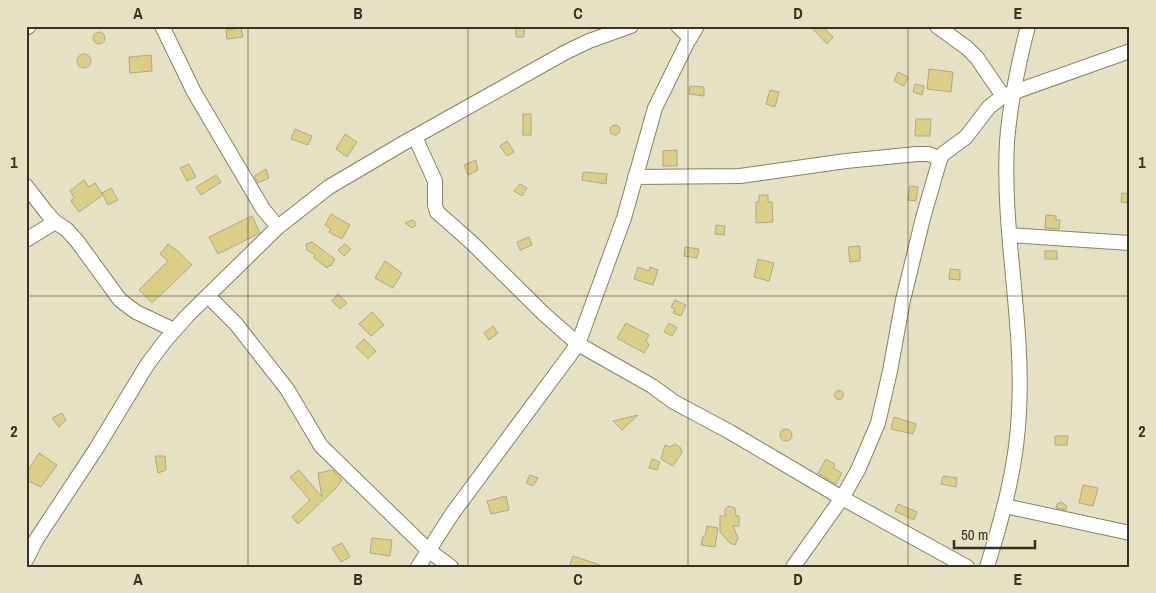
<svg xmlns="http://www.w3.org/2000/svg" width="1156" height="593" font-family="'Archivo Narrow',sans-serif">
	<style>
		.building { fill: #dccd87; stroke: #aea88b }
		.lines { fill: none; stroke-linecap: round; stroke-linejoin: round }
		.minor-casing { stroke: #878165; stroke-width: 16 }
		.minor { stroke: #fff; stroke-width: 14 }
		.grid { fill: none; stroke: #343226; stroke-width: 1; stroke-opacity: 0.55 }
		.neatline { fill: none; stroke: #343226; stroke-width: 2 }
		.grid-label { font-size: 16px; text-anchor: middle; font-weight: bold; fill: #343226 }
	</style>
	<rect width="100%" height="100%" fill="#e7e1c3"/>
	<g class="building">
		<path d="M810,26H822L833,37L827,44Z"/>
		<path d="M524,27V37H516V28Z"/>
		<path d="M241,28L243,37L227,39L226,30Z"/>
		<circle cx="99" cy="38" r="6"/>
		<circle cx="84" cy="61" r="7"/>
		<path d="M151,55L152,71L130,73L129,57Z"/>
		<path d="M929,69L953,72L951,92L927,89Z"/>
		<path d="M898,72L908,77L904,86L894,81Z"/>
		<path d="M915,84L924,86L922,95L913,92Z"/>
		<path d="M690,86L704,87V96L689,94Z"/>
		<path d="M770,90L779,92L775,107L766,104Z"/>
		<rect x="523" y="114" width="8" height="21"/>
		<path d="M916,119H931L930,136H915Z"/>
		<circle cx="615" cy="130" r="5"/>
		<path d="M295,129L312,136L308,145L291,139Z"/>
		<path d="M345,134L357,142L347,157L336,149Z"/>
		<path d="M507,141L514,152L507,156L500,146Z"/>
		<path d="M677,150V166H663V151Z"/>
		<path d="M476,160L478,170L468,175L464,165Z"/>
		<path d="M189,164L196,177L187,181L180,168Z"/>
		<path d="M266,169L269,178L258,183L254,176Z"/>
		<path d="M583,172L607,174L606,184L582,180Z"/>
		<path d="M216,175L221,182L201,195L196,187Z"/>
		<path d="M84,180L89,187L95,183L103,195L79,212L71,201L74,197L70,191Z"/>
		<path d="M520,184L527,188L522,196L514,191Z"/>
		<path d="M910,186L918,187L916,201L908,200Z"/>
		<path d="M111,188L118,200L108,205L102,193Z"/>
		<path d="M1122,193L1130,194V203L1121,202Z"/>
		<path d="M759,195H768V202H772L773,222L756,223V202H759Z"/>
		<path d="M331,214L350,225L342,239L329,232L331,229L325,225Z"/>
		<path d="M1046,215L1056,216V220H1060L1059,229L1045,228Z"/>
		<path d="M252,216L260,233L218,254L209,237Z"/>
		<path d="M412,220L414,221L416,225L412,228L405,223Z"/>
		<path d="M716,225L725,226L724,235L715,234Z"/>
		<path d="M529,237L532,245L520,250L517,242Z"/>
		<path d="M312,242L335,259L331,266L330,265L327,268L313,257L315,255L307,250L306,244Z"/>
		<path d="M168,244L178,251L192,265L152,303L139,290L168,261L160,254Z"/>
		<path d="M345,244L351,249L344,256L338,250Z"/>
		<path d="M860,246V261L850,262L848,247Z"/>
		<path d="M685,247L699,249L697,258L684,256Z"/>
		<rect x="1045" y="251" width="12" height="8"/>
		<path d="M758,259L774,263L769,281L754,277Z"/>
		<path d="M385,261L402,273L393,288L375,278Z"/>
		<path d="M638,267L649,271L650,267L658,270L653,285L634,279Z"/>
		<path d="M950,269L960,270V280L949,279Z"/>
		<path d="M338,294L347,303L340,309L332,301Z"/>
		<path d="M675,300L686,305L681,316L673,313L675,309L671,307Z"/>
		<path d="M372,312L384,325L371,336L359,324Z"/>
		<path d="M626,323L649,335L646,341L649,345L644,353L617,338Z"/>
		<path d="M669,323L677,328L672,336L664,332Z"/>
		<path d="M493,326L498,333L489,340L484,333Z"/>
		<path d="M364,339L376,351L368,359L356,347Z"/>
		<circle cx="839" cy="395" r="4.5"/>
		<path d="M62,413L66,420L59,427L52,418Z"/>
		<path d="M638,415L622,430L613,421Z"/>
		<path d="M894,417L916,424L913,434L891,429Z"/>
		<circle cx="786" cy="435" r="6"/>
		<path d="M1055,436H1068L1067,445H1055Z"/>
		<path d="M675,444L680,447L682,452L673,466L661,459L665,445L670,447Z"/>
		<path d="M39,453L57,465L41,487L26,480V474Z"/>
		<path d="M155,456H165L166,470L158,473Z"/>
		<path d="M652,459L660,462L657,470L649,468Z"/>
		<path d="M826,459L835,464L833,468L842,473L836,484L818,473Z"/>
		<path d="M299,470L322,497L318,473L333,470L342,480L335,489L298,524L292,517L310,500L290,477Z"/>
		<path d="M530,475L538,478L533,486L526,483Z"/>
		<path d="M943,476L957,478L956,487L941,484Z"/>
		<path d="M1083,485L1098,488L1093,506L1079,503Z"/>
		<path d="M506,496L509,510L491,514L487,501Z"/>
		<path d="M1061,502L1067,506L1066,510L1056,508L1057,504Z"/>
		<path d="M898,504L917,512L914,520L895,511Z"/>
		<path d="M729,506L735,508L736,516H739V526H733L738,538L735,545L730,543L720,532V516H725V509Z"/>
		<path d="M707,526L718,528L715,547L701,545L703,536H705Z"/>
		<path d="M372,538L392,540L390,556L370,553Z"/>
		<path d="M342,543L350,557L341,562L332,548Z"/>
		<path d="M573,556L600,565V567H576L570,565Z"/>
	</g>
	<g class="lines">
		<g class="minor-casing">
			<g id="minor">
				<path d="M162,26L194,92L263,209L278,227"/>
				<path d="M678,26L690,38"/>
				<path d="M937,26L967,48L977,58L1003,96"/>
				<path d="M26,28L29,26"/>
				<path d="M415,137L435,181V205L437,212L471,242L545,315L578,344L652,386L674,402L730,432L842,498L967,567"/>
				<path d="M635,177L740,176L846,161L917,154H929L940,159"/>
				<path d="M26,186L47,213L55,222L66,229L77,241L120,300L136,312L174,330"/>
				<path d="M1010,235L1130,243"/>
				<path d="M26,240L55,222"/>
				<path d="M208,296L236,324L287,389L321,446L428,550L451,567"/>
				<path d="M1005,506L1130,533"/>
				<path d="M26,560L36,540L96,449L147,365L165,341L188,315L278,227L329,187L402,144L566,52L589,41L631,26"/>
				<path d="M418,567L452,514L578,344L624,218L655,108L687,43L697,26"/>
				<path d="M793,567L842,498L858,470L878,423L890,371L903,300L923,218L940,159L943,154L966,137L989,107L1003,96L1130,51"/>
				<path d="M987,567C1003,515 1017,465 1019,411C1024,321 1002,232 1007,142C1010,102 1018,65 1028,26"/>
			</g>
		</g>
		<use href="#minor" class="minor"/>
	</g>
	<path class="grid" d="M248,26V567M468,26V567M688,26V567M908,26V567M26,296H1130"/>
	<rect width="1156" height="593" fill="none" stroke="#e7e1c3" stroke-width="55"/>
	<path d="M954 540v8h81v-8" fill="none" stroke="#343226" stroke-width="2.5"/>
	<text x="961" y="540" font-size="15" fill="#343226" stroke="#e7e1c3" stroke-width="4" paint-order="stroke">50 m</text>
	<rect x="28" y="28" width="1100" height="538" class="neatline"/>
	<g class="grid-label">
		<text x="138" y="19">A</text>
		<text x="358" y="19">B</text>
		<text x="578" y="19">C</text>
		<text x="798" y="19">D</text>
		<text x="1018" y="19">E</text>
		<text x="14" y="168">1</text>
		<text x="1142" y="168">1</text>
		<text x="14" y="437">2</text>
		<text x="1142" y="437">2</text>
		<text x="138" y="585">A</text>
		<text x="358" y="585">B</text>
		<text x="578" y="585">C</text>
		<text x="798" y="585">D</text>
		<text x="1018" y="585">E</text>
	</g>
</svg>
